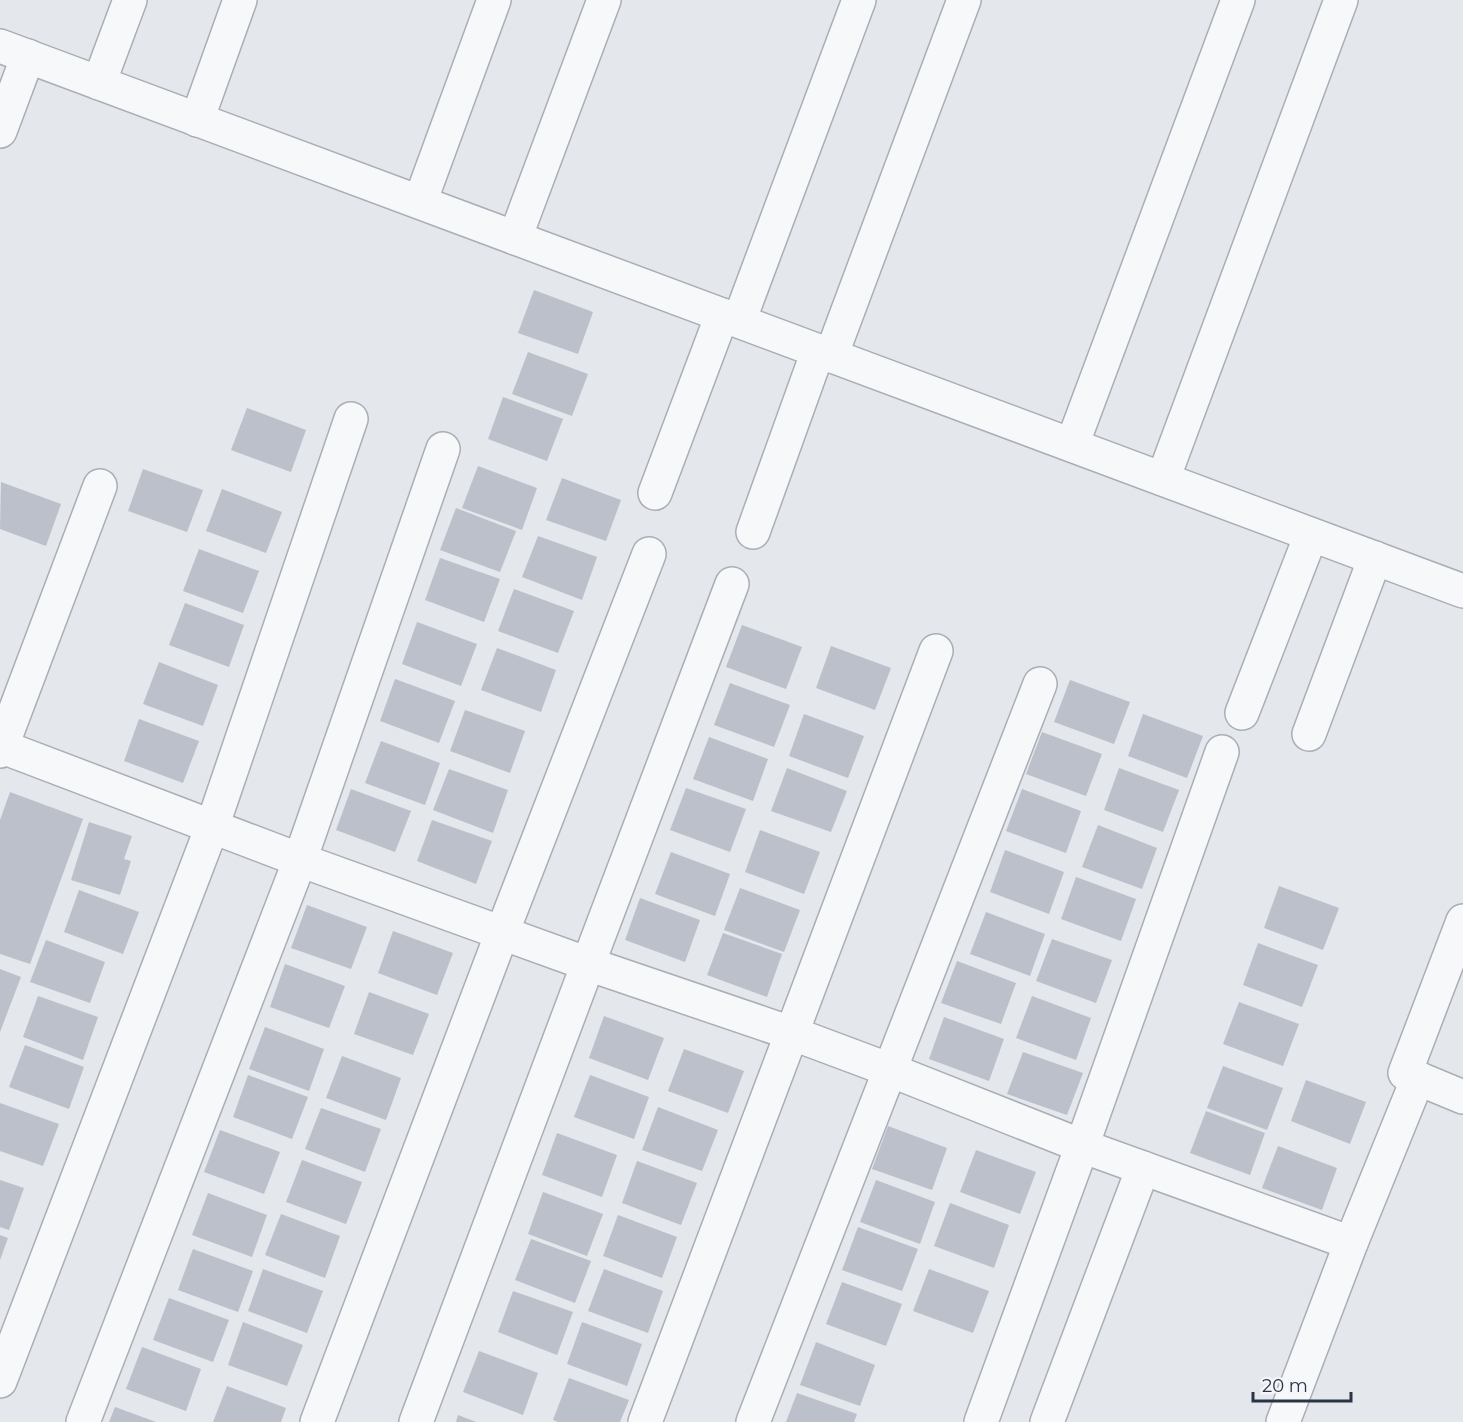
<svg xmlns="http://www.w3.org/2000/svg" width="1463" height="1422" font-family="Montserrat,sans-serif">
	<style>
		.building { fill: #bbc0ca }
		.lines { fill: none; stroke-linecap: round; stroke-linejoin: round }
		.minor-casing { stroke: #a9aeb7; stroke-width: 36 }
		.minor { stroke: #f7f8fa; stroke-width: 33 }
	</style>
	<rect width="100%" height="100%" fill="#e4e7ec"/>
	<g class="building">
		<path d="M534,290L593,312L578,354L518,333Z"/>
		<path d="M528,352L588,374L572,416L512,394Z"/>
		<path d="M503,397L563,419L547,461L488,439Z"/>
		<path d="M247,408L306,430L291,472L231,450Z"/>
		<path d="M478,466L537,488L522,530L462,508Z"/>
		<path d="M143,469L203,490L187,532L128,511Z"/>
		<path d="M562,478L621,500L606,541L546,520Z"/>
		<path d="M1,482L61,504L46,546L0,529Z"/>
		<path d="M222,489L282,512L266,553L206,531Z"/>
		<path d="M456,508L516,531L500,572L440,550Z"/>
		<path d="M538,536L597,557L582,600L522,577Z"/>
		<path d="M199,549L259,571L243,613L183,591Z"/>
		<path d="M440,558L500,579L484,622L425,600Z"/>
		<path d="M514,589L574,611L558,653L498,631Z"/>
		<path d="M185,603L244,625L229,667L169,645Z"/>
		<path d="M417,622L477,644L461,686L402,664Z"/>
		<path d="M742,625L802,647L786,689L726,667Z"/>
		<path d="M831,646L891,668L875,710L816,688Z"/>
		<path d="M497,648L556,670L541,712L481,690Z"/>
		<path d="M159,662L218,685L203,726L143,704Z"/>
		<path d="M395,679L455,701L439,743L380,721Z"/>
		<path d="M1070,680L1130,702L1114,744L1054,722Z"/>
		<path d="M730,683L790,705L774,747L714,725Z"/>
		<path d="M465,710L525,731L510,773L450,751Z"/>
		<path d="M804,714L864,736L848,778L789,756Z"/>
		<path d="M1143,714L1203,736L1187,778L1128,756Z"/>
		<path d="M139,719L199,741L183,783L124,761Z"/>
		<path d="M1042,732L1102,754L1086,796L1026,774Z"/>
		<path d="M709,737L768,759L753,801L693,779Z"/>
		<path d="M381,741L440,763L425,805L365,783Z"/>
		<path d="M787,768L847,791L831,832L771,811Z"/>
		<path d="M1119,768L1179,790L1163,832L1104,810Z"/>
		<path d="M449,769L508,790L493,833L433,810Z"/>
		<path d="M686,788L746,809L730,852L670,830Z"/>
		<path d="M351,789L411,811L395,852L336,830Z"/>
		<path d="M1022,789L1081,811L1066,853L1006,831Z"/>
		<path d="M10,792L83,819L30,964L0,954V820Z"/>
		<path d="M432,820L492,841L476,884L417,861Z"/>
		<path d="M89,822L132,836L124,859L131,861L120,895L71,880Z"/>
		<path d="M1098,825L1157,848L1142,889L1082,867Z"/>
		<path d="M760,830L820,852L804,894L745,872Z"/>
		<path d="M1005,850L1064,872L1049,914L990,892Z"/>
		<path d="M671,852L730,874L715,916L655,894Z"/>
		<path d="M1076,877L1136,899L1121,941L1061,919Z"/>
		<path d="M1279,886L1339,908L1323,950L1264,928Z"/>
		<path d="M740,888L800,910L784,952L724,930Z"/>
		<path d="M79,890L139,912L123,954L64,932Z"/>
		<path d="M640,898L700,920L685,962L625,940Z"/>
		<path d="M307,905L367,927L351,969L291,948Z"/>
		<path d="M986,912L1045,934L1030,976L970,954Z"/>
		<path d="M393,931L453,953L437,995L378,973Z"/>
		<path d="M723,933L782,954L767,997L707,975Z"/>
		<path d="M1052,939L1112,960L1096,1003L1036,981Z"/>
		<path d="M46,940L105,962L90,1003L30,982Z"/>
		<path d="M1258,943L1318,965L1302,1007L1243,985Z"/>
		<path d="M957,961L1016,983L1001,1024L941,1003Z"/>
		<path d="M285,964L345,986L329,1028L270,1007Z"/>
		<path d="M0,969L21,977L0,1032Z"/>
		<path d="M369,992L429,1014L413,1055L354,1034Z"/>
		<path d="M38,996L98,1017L83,1060L23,1037Z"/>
		<path d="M1032,996L1091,1018L1076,1060L1016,1038Z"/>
		<path d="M1239,1002L1299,1024L1283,1066L1223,1044Z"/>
		<path d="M604,1016L664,1038L648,1080L589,1058Z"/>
		<path d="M944,1017L1004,1039L989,1081L929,1059Z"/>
		<path d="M265,1027L324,1049L309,1091L249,1069Z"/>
		<path d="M25,1045L84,1067L69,1109L9,1087Z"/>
		<path d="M684,1049L744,1071L728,1113L668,1091Z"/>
		<path d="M1023,1052L1083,1073L1067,1115L1007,1094Z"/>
		<path d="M342,1056L401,1078L386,1120L326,1098Z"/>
		<path d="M1223,1066L1283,1088L1267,1130L1207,1108Z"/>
		<path d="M248,1075L308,1097L292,1139L233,1117Z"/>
		<path d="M590,1075L649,1097L634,1139L574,1117Z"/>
		<path d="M1306,1080L1366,1102L1350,1144L1291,1121Z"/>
		<path d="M0,1103L59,1124L43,1166L0,1151Z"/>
		<path d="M658,1107L718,1130L702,1171L642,1150Z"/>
		<path d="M321,1108L381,1129L365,1172L305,1149Z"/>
		<path d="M1206,1111L1265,1133L1250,1175L1190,1153Z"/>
		<path d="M888,1126L947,1148L932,1190L872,1169Z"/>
		<path d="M220,1130L280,1152L264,1194L204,1172Z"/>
		<path d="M557,1133L617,1155L602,1197L542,1175Z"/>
		<path d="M1278,1146L1337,1168L1322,1210L1262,1188Z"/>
		<path d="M976,1150L1036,1172L1020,1214L960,1192Z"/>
		<path d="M302,1160L362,1182L346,1224L286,1202Z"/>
		<path d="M637,1161L697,1183L681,1225L622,1203Z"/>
		<path d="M0,1180L24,1188L9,1230L0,1227Z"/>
		<path d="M876,1180L935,1202L920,1244L860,1222Z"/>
		<path d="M543,1192L603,1214L587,1256L528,1234Z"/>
		<path d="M208,1193L267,1215L252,1257L192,1235Z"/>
		<path d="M950,1203L1009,1225L994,1268L934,1246Z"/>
		<path d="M281,1214L340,1236L325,1278L265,1255Z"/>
		<path d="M618,1215L677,1237L662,1278L603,1256Z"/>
		<path d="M858,1227L918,1249L902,1291L842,1270Z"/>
		<path d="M0,1235L8,1238L0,1260Z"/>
		<path d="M531,1239L591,1261L575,1303L515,1280Z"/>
		<path d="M193,1249L253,1271L238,1312L178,1290Z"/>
		<path d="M263,1269L323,1291L307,1333L248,1311Z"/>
		<path d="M604,1269L663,1291L648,1333L588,1311Z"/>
		<path d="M929,1269L989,1291L973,1333L913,1311Z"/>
		<path d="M842,1282L902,1304L886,1346L826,1324Z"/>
		<path d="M513,1291L573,1312L557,1355L498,1332Z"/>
		<path d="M169,1298L229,1320L213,1362L153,1340Z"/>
		<path d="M243,1322L303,1345L287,1386L228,1365Z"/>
		<path d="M582,1322L642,1344L627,1386L567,1364Z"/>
		<path d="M816,1342L875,1365L860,1406L800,1385Z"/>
		<path d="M142,1347L201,1369L186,1411L126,1389Z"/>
		<path d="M479,1351L538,1373L523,1415L463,1392Z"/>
		<path d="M569,1378L629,1400L620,1422H558L553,1420Z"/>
		<path d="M227,1386L286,1408L281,1422H213Z"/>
		<path d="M797,1393L857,1414L854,1422H786Z"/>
		<path d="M115,1407L156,1422H109Z"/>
		<path d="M458,1415L476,1422H456Z"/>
	</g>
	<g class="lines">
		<g class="minor-casing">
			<g id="minor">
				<path d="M0,46L1463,591"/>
				<path d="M99,83L130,0"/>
				<path d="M197,120L240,0"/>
				<path d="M0,131L28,56"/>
				<path d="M420,202L494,0"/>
				<path d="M515,238L604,0"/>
				<path d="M739,321L859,0"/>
				<path d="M831,356L964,0"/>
				<path d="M1072,445L1238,0"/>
				<path d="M1163,479L1341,0"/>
				<path d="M655,493L722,315"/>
				<path d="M753,532L818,351"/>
				<path d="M1242,713L1311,535"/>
				<path d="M1309,734L1375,558"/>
				<path d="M0,746L300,860L588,964L791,1033L890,1070L1082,1146L1351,1243"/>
				<path d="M0,751L100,486"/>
				<path d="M1463,921L1405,1073L1463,1097"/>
				<path d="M0,1381L212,827L351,419"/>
				<path d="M83,1422L300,860L443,449"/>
				<path d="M317,1422L502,933L649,554"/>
				<path d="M416,1422L588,964L732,584"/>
				<path d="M645,1422L936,651"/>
				<path d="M753,1422L1040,684"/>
				<path d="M981,1422L1082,1146L1222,752"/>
				<path d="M1047,1422L1143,1168"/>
				<path d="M1283,1422L1351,1243L1418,1078"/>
			</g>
		</g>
		<use href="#minor" class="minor"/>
	</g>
	<path d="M1253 1392v9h98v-9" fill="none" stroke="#2b3445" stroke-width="3"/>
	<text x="1262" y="1392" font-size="18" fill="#2b3445" stroke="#f4f6f9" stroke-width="4.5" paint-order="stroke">20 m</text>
</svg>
